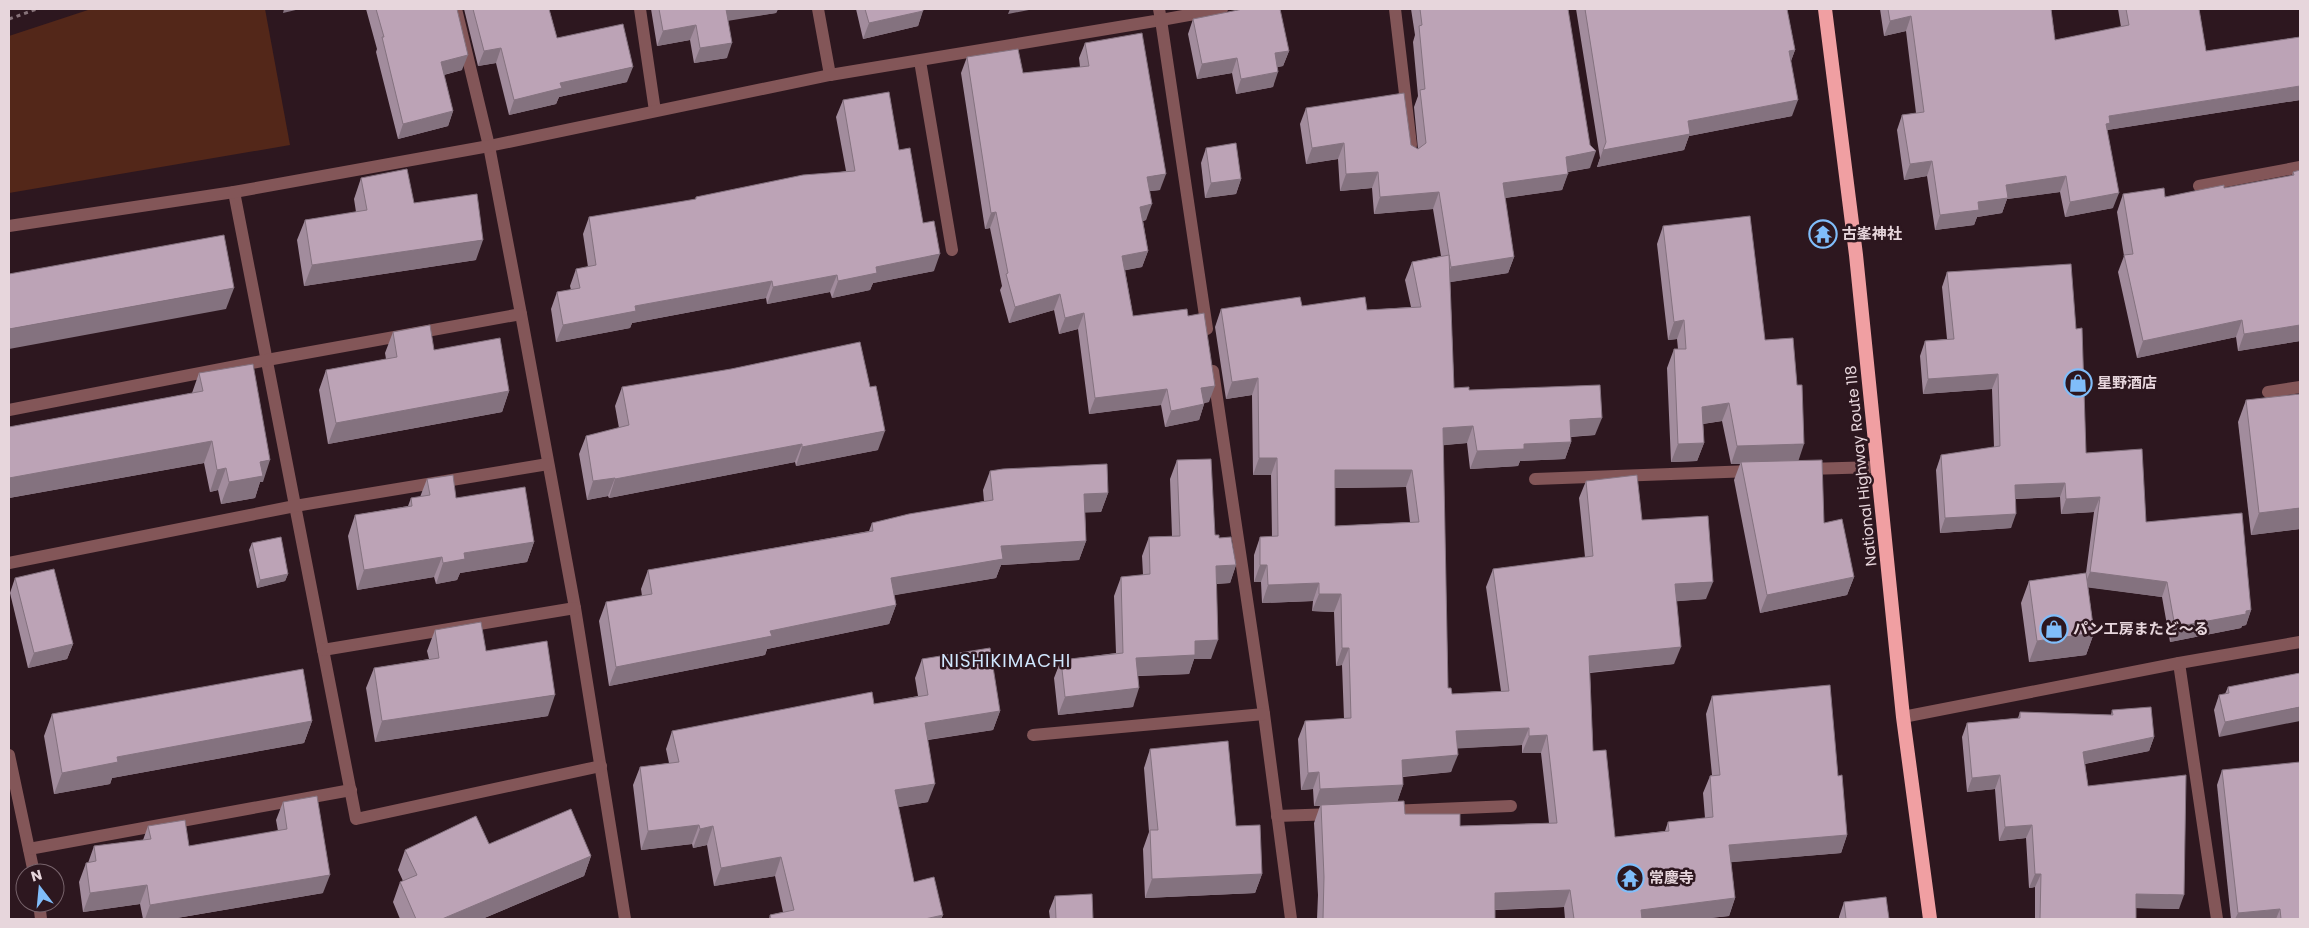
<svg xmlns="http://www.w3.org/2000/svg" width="2309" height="928" font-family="Poppins,'Noto Sans JP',sans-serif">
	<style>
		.green { fill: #532719 }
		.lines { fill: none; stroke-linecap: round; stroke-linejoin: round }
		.path { stroke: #867279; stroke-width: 3; stroke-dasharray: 4 4; stroke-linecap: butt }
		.minor { stroke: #835658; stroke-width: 12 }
		.trunk { stroke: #f09fa2; stroke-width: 14 }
		.wall { fill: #a28c9d; fill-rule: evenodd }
		.shaded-wall { fill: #84727f }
		.building { fill: #bca3b6; stroke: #84727f; fill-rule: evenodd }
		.labels { text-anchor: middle; stroke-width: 5; stroke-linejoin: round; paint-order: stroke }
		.poi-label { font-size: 15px; font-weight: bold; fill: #e7d6dc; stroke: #2d171f; text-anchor: start }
		.street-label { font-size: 15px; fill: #e7d6dc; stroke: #2d171f }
		.quarter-label { font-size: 18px; letter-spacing: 1px; fill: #d0e7fe; stroke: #2d171f }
	</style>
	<rect width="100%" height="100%" fill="#2d171f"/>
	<path class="green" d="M91,9H265L290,145L9,193V36Z"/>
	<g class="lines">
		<path class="path" d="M9,19L37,9"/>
		<g class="minor">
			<path d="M456,9L489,146L521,314L575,608L625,919"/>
			<path d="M640,9L655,111"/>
			<path d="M818,9L830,75"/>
			<path d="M1395,9L1411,145"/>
			<path d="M920,61L952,250"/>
			<path d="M2199,186L2300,167"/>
			<path d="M234,192L356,819L601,766"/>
			<path d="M9,226L234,192L489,146L830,75L1161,20L1159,9"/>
			<path d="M1207,329L1161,20L1222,9"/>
			<path d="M1213,371L1264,714L1291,919"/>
			<path d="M2268,392L2300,387"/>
			<path d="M9,410L267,360L521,314"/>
			<path d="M1807,469L1877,467"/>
			<path d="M1535,479L1752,471"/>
			<path d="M9,563L295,506L548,464"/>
			<path d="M323,650L575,608"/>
			<path d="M2179,663L2217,919"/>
			<path d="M1903,717L2179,663L2300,642"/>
			<path d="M1033,735L1264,714"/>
			<path d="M9,755L34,873"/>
			<path d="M1389,811L1511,806"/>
			<path d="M1277,816L1334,814"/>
			<path d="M29,849L351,790"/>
			<path d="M39,903L41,919"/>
		</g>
		<path class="trunk" d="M1825,9L1856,255L1903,717L1930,919"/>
	</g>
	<g class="wall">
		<path d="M366,9H457L462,70L444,75L453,111L448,126L398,139L376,52L377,49Z"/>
		<path d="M464,9H549L557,38L627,82L559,97L556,104L509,115L496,63L478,66Z"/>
		<path d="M651,9H778L776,13L728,20L727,58L694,63L690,40L657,46Z"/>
		<path d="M856,9H923L918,26L863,39Z"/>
		<path d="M1411,9H1568L1590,168L1568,172L1562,190L1505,198L1514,257L1508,273L1450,282L1454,388L1469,390L1595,435L1571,437V442L1565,459L1520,461L1518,466L1470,469L1467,443L1443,445L1448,688L1452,694L1501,691L1486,587L1493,569L1585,557L1579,498L1586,481L1642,520L1706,599L1676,601L1674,664L1590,673L1593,751L1615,837L1665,831L1668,822L1705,818L1703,793L1710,776L1712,775L1706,714L1712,696L1838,776L1847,835L1841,853L1731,862L1735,898L1729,916L1700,919H1565L1564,907L1495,910V919H1317L1318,895L1314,823L1320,806H1314L1313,789L1301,790L1298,739L1305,721L1344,719L1342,665L1336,666L1334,612L1312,611L1313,601L1262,603L1261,582H1254V555L1260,537H1272L1271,475H1253L1252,395L1226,399L1215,327L1221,309L1302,306L1367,310L1411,307L1405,280L1412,262L1441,256L1433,209L1374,214L1372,188L1340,191L1338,159L1306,164L1300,124L1306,108L1411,145L1418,149L1414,107L1418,96L1413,42L1415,35ZM1406,487L1410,522L1335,526V488ZM1522,745V753H1541L1549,823L1460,826L1405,814L1397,802L1403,785V777L1451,772L1457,748Z"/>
		<path d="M1576,9H1787L1795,50L1791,61L1792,116L1689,136L1684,150L1597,167L1600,158Z"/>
		<path d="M1880,9H2051L2055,40L2121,27L2118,9H2199L2206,51L2300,37V100L2107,130L2113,208L2065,217L2060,192L2007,199L2002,213L1977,217L1974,225L1935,230L1927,176L1904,180L1897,130L1902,115L1916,113L1906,31L1884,36Z"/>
		<path d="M1193,19L1289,51L1283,66L1277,67L1273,87L1236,94L1232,73L1197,79L1188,34Z"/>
		<path d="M1085,43L1160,190L1150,191L1146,220L1143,221L1148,251L1142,267L1125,270L1133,316H1188L1209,402L1204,403V404L1199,420L1165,427L1161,405L1089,414L1078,329L1059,334L1054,310L1009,323L1000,290L1002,286L990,228L985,229L961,73L967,57L1023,73L1080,67L1079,58Z"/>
		<path d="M843,100L899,150L923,223L934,271L873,283L870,290L832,298L830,292L767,304L766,298L632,323L630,328L556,342L551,309L557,292L571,290L570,286L576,269L588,267L583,234L589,217L695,200L696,197L846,171L836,117Z"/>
		<path d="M1206,148L1241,179L1236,194L1205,198L1201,163Z"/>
		<path d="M2300,170V341L2238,351L2236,337L2137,358L2118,272L2124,256L2117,212L2123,194L2165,197L2224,188L2292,176L2293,172Z"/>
		<path d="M361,178L414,203L476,260L304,286L297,240L305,220L356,212L354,199Z"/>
		<path d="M1663,226L1765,340L1798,460L1824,523L1854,577L1847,595L1760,613L1734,480L1740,464H1731L1722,421L1703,424L1704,443L1697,461L1671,462L1667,368L1674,349H1678L1677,339L1668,340L1657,244Z"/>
		<path d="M1947,272L2086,453L2146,522L2251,610L2246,625L2242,626L2241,628L2170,642L2162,597L2088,587L2094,633L2086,655L2029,662L2021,603L2029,581L2086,573L2094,512L2061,514L2060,497L2015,499L2011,528L1940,533L1936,470L1941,455L1994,447L1992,389L1923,394L1920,356L1925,341L1947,339L1942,287Z"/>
		<path d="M393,332L434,350L509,391L502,412L328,444L319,390L326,370L386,359L385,353Z"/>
		<path d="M199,373L263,482H260L255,498L221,504L218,490L210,492L204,463L9,498V427L192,393Z"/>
		<path d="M622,387L878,450L796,466L795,462L609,498L608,496L587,500L579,454L586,436L619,428L615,406Z"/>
		<path d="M2246,400L2300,529L2251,535L2238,422Z"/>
		<path d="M1177,460L1215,535L1219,538L1236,565L1230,583L1216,584L1211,659H1194L1189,674L1138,676L1133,707L1058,715L1054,678L1061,660L1116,653L1114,596L1121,577L1143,575L1142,556L1149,537L1172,536L1170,479Z"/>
		<path d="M990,471L1108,493L1101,512H1085L1086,541L1079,560L1001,565L996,578L894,595L896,605L889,624L767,649L765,655L609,686L599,621L606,602L642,596L641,589L648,570L869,531L872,523L984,501L983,490Z"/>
		<path d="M427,479L456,498L534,542L527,562L460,573L457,580L436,584L434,577L357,590L348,536L355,515L408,506L411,498L420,497Z"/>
		<path d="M252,543L288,574L285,581L257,588L249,550Z"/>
		<path d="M15,578L73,644L67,659L28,668L10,593Z"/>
		<path d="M435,630L486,651L548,716L375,742L366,688L374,668L429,659L427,651Z"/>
		<path d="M922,659L1000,711L993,730L928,740V802L898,807L914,882L943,915L941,919H769L770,915L783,912L775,876L714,886L707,845L693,848L692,844L641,850L633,785L640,767L669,763L666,749L672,731L874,704L918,696L915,678Z"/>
		<path d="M2300,673L2219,737L2214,710L2219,695L2225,694L2228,687Z"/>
		<path d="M2112,710L2154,737L2149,751L2085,764L2088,786L2179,909L2136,908V919H2035V887L2029,888L2026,838L1999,841L1995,789L1967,792L1962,737L1967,723L2018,718L2020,712L2111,715Z"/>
		<path d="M52,714L312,721L304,743L112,778L110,784L54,794L44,736Z"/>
		<path d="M1150,749L1236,826L1262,874L1255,893L1145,898L1143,849L1149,832L1144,768Z"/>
		<path d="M2222,770L2300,919H2231L2217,785Z"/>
		<path d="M283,802L323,893L171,919H143L140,904L83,912L79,882L86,863H88L94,846L143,840L148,826L189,846L278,831L276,820Z"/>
		<path d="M489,844L591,856L584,876L482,919H400L393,902L400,882L403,881L398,870L405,850Z"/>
		<path d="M1055,896L1093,919H1050L1049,911Z"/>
		<path d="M1844,902L1889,919H1839V917Z"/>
	</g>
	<g class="shaded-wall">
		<path d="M284,9H300L283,13Z"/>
		<path d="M725,9H778L776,13L721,22Z"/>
		<path d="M1010,9H1034L1008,14Z"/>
		<path d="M923,11L918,26L863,39L869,23Z"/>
		<path d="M1911,16L1906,31L1884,36L1890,21Z"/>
		<path d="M696,25L690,40L657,46L663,31Z"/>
		<path d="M732,43L727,58L694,63L700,48Z"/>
		<path d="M501,48L496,63L478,66L484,51Z"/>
		<path d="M1795,50L1789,66V51Z"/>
		<path d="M1289,51L1283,66L1269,69L1275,53Z"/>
		<path d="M468,55L462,70L435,77L441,62Z"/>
		<path d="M1237,58L1232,73L1197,79L1202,64Z"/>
		<path d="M633,67L627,82L559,97L556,104L509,115L514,100L560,83Z"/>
		<path d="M1278,72L1273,87L1236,94L1241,79Z"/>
		<path d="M2300,86V100L2107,130L2104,139H2100L2109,116Z"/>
		<path d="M1798,100L1792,116L1689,136L1684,150L1597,167L1603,150L1688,121Z"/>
		<path d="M453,111L448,126L398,139L403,124Z"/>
		<path d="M1344,143L1338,159L1306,164L1312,148Z"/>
		<path d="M1596,151L1590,168L1560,173L1566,157Z"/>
		<path d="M1932,161L1927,176L1904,180L1910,164Z"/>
		<path d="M1378,172L1372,188L1340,191L1346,174Z"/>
		<path d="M1166,174L1160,190L1141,192L1147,177Z"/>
		<path d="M1568,174L1562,190L1497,199L1503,183Z"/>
		<path d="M2066,176L2060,192L2007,199L2002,213L1977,217L1974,225L1935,230L1940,215L1978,202L2006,185Z"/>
		<path d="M1241,179L1236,194L1205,198L1211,183Z"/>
		<path d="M1439,192L1433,209L1374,214L1380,197Z"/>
		<path d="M2119,193L2113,208L2065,217L2070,202Z"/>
		<path d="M1152,204L1146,220L1134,223L1140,207Z"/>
		<path d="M996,212L990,228L985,229L991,213Z"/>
		<path d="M483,240L476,260L304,286L312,265Z"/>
		<path d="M1148,251L1142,267L1117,272L1122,256Z"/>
		<path d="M940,254L934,271L873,283L870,290L832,298L838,281L876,267Z"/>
		<path d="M1514,257L1508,273L1445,283L1451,267Z"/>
		<path d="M837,275L830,292L767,304L773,287Z"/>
		<path d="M772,281L766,298L632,323L630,328L556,342L563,325L635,306Z"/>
		<path d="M234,288L226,309L9,349V329Z"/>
		<path d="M1060,294L1054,310L1009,323L1015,307Z"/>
		<path d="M1084,313L1078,329L1059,334L1065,318Z"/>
		<path d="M1684,320L1677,339L1668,340L1674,322Z"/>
		<path d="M2242,320L2236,337L2137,358L2143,341Z"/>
		<path d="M2300,325V341L2238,351L2244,334Z"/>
		<path d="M1998,374L1992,389L1923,394L1928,379Z"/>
		<path d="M1258,378L1252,395L1226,399L1232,382Z"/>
		<path d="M1215,386L1209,402L1195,404L1201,388Z"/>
		<path d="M1167,389L1161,405L1089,414L1095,398Z"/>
		<path d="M509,391L502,412L328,444L336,423Z"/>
		<path d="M1729,403L1722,421L1695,425L1702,407Z"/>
		<path d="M1204,404L1199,420L1165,427L1171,411Z"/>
		<path d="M1602,418L1595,435L1564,437L1570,420Z"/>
		<path d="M1473,426L1467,443L1436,446L1443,428Z"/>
		<path d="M885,431L878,450L796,466L802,447Z"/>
		<path d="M212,441L204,463L9,498V478Z"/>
		<path d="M1571,442L1565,459L1520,461L1518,466L1470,469L1477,451L1524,444Z"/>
		<path d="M1704,443L1697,461L1671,462L1678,444Z"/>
		<path d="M802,444L795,462L609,498L615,479Z"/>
		<path d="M1804,444L1798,462H1741L1740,464H1731L1737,446Z"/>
		<path d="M1259,458H1277L1271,475H1253Z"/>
		<path d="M270,460L263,482H260L255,498L221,504L229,482L260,462Z"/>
		<path d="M226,468L218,490L210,492L217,470Z"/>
		<path d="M1335,470H1412L1406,487L1328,488Z"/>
		<path d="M615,478L608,496L587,500L593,481Z"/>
		<path d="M2065,483L2060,497L2009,499L2015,485Z"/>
		<path d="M1108,493L1101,512L1077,513L1084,494Z"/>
		<path d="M2100,497L2094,512L2061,514L2066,499Z"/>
		<path d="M2300,508V529L2251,535L2259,513Z"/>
		<path d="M2016,514L2011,528L1940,533L1945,518Z"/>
		<path d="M1086,541L1079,560L1001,565L996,578L884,597L891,578L1001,546Z"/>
		<path d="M534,542L527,562L460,573L457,580L436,584L443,563L464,553Z"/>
		<path d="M442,557L434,577L357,590L364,570Z"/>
		<path d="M1236,565L1230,583L1209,584L1216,566Z"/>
		<path d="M1260,565H1267L1261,582H1254Z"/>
		<path d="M2090,572L2167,582L2162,597L2084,587Z"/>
		<path d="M288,574L285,581L257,588L260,580Z"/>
		<path d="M1854,577L1847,595L1760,613L1767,595Z"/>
		<path d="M1713,582L1706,599L1668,602L1675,584Z"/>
		<path d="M1319,583L1313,601L1262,603L1268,585Z"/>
		<path d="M1319,594H1341L1334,612L1312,611Z"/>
		<path d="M896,605L889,624L767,649L765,655L609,686L616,667L770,631Z"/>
		<path d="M2251,610L2246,625L2242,626L2241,628L2170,642L2175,627Z"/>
		<path d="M2094,633L2086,655L2029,662L2037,641Z"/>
		<path d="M1218,640L1211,659H1194L1189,674L1129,676L1136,658L1195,641Z"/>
		<path d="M73,644L67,659L28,668L34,653Z"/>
		<path d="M1681,647L1674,664L1583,673L1589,656Z"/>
		<path d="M1342,648H1349L1342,665L1336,666Z"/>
		<path d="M1139,688L1133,707L1058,715L1065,697Z"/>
		<path d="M555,695L548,716L375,742L382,721Z"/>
		<path d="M2300,707V721L2219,737L2225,722Z"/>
		<path d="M1000,711L993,730L919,741L925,723Z"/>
		<path d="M312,721L304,743L112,778L110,784L54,794L62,773L117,757Z"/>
		<path d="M1529,728L1522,745L1449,749L1456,731Z"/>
		<path d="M1547,735L1541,753H1522L1529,736Z"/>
		<path d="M2154,737L2149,751L2078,765L2083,752Z"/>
		<path d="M1458,755L1451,772L1396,777L1402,760Z"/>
		<path d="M1319,772L1313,789L1301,790L1308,773Z"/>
		<path d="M2000,775L1995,789L1967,792L1972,778Z"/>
		<path d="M935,784L928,802L888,809L895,790Z"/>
		<path d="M1403,785L1397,803L1314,806L1320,789Z"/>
		<path d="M699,825L692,844L641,850L648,831Z"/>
		<path d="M2032,825L2026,838L1999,841L2005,827Z"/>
		<path d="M713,826L707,845L693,848L700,829Z"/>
		<path d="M1847,835L1841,853L1722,863L1729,845Z"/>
		<path d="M591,856L584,876L482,919H442Z"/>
		<path d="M781,857L775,876L714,886L721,868Z"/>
		<path d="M1262,874L1255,893L1145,898L1152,879Z"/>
		<path d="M2035,874H2041L2035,887L2029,888Z"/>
		<path d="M330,875L323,893L171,919H145L150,905Z"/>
		<path d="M147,885L140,904L83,912L90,893Z"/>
		<path d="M1570,890L1564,907L1488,910L1495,893Z"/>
		<path d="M2136,894L2184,895L2179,909L2131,908Z"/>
		<path d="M1735,898L1729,916L1700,919H1637L1641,910Z"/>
		<path d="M2280,909L2276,919H2235L2238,913Z"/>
		<path d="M943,915L941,919H925Z"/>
	</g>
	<g class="building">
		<path d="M376,9H457L468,55L441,62L453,111L403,124L382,37H384Z"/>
		<path d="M473,9H549L557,38L623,24L633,67L560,83L562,88L514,100L501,48L484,51Z"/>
		<path d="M659,9H726L732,43L700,48L696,25L663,31Z"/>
		<path d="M865,9H923V11L869,23Z"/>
		<path d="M1243,9H1280L1289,51L1275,53L1278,72L1241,79L1237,58L1202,64L1193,19Z"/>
		<path d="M1420,9H1568L1590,145L1596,151L1566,157L1568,174L1503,183L1514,257L1451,267L1439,192L1380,197L1378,172L1346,174L1344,143L1312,148L1306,108L1404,93L1411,145L1418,149L1426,143L1420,90L1425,89L1419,26L1422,25Z"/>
		<path d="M1585,9H1787L1795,50L1789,51L1798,100L1688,121L1690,134L1603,150L1606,142Z"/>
		<path d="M1888,9H2051L2055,40L2129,25L2126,9H2199L2206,51L2300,37V86L2109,116L2110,123L2106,124L2119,193L2070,202L2066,176L2006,185L2008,198L1978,202L1979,210L1940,215L1932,161L1910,164L1902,115L1924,112L1911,16L1890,21Z"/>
		<path d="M1142,33L1166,174L1147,177L1152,204L1140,207L1148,251L1122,256L1133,316L1187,309L1188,316L1204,313L1215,386L1201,388L1204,404L1171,411L1167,389L1095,398L1084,313L1065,318L1060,294L1015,307L1006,274L1008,273L996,212L991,213L967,57L1018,49L1023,73L1089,66L1085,43Z"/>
		<path d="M889,92L899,150L910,148L923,223L934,221L940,254L876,267L877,273L838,281L837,275L773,287L772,281L635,306L636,311L563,325L557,292L580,288L576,269L596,265L589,217L696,199V197L803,175L855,171L843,100Z"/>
		<path d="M1236,143L1241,179L1211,183L1206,148Z"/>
		<path d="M407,169L414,203L477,194L483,240L312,265L305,220L367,210L361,178Z"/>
		<path d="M2300,170V325L2244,334L2242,320L2143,341L2124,255L2133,254L2123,194L2164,188L2165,197L2224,185V188L2294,175L2293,172Z"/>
		<path d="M1750,216L1765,340L1793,338L1797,385H1802L1804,444L1737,446L1729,403L1702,407L1704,443L1678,444L1674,349H1686L1684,320L1674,322L1663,226Z"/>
		<path d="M224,235L234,288L9,329V274Z"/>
		<path d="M1449,255L1454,388L1469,387V390L1600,385L1602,418L1570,420L1571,442L1524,444V449L1477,451L1473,426L1443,428L1448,688H1451L1452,694L1509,691L1493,569L1593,556L1586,481L1637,475L1642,520L1708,516L1713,582L1675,584L1681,647L1589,656L1593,751L1606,750L1615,837L1669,831L1668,822L1713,817L1710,776L1720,775L1712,696L1830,685L1838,776L1842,775L1847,835L1729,845L1735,898L1641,910L1642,919H1574L1570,890L1495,893V919H1323L1324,877L1321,805L1404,801L1405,814H1460V826L1557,823L1547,735L1529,736V728L1456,731L1458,755L1402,760L1403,785L1320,789L1319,772L1308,773L1305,721L1351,718L1349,648H1342L1341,594H1319V583L1268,585L1267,565H1260V537L1278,536L1277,458H1259L1258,378L1232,382L1221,309L1300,297L1302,306L1365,297L1367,310L1421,307L1412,262ZM1335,470H1412L1419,522L1335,526Z"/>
		<path d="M2071,264L2076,329L2082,328L2086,453L2142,449L2146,522L2242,513L2251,610L2246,611V614L2175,627L2167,582L2090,572L2100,497L2066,499L2065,483L2015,485L2016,514L1945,518L1941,455L2000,446L1998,374L1928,379L1925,341L1954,339L1947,272Z"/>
		<path d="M430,325L434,350L500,338L509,391L336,423L326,370L397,357L393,332Z"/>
		<path d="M860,342L870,387L876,386L885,431L802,447V444L615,479V478L593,481L586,436L629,425L622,387L731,369Z"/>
		<path d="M253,364L270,460L260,462L263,476L229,482L226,468L217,470L212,441L9,478V427L203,391L199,373Z"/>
		<path d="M2300,394V508L2259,513L2246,400Z"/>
		<path d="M1211,459L1215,535H1219V538L1231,537L1236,565L1216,566L1218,640L1195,641V655L1136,658L1139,688L1065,697L1061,660L1123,653L1121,577L1150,574L1149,537L1180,536L1177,460Z"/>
		<path d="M1822,460L1824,523L1842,519L1854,577L1767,595L1741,462Z"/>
		<path d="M1107,464L1108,493L1084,494L1086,541L1001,546L1003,559L891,578L896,605L770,631L772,636L616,667L606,602L652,594L648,570L873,531L872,523L909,514L993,500L990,471L1003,469Z"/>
		<path d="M453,475L456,498L525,487L534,542L464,553L465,559L443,563L442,557L364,570L355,515L412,506L411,498L430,495L427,479Z"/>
		<path d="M281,537L288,574L260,580L252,543Z"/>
		<path d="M54,569L73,644L34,653L15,578Z"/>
		<path d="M2086,573L2094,633L2037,641L2029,581Z"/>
		<path d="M481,622L486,651L547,641L555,695L382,721L374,668L439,658L435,630Z"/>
		<path d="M990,648L1000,711L925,723L935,784L895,790L914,882L934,877L943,915L925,919H771L770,915L794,910L781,857L721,868L713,826L700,829L699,825L648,831L640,767L679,762L672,731L872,692L874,704L928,695L922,659Z"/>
		<path d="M303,669L312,721L117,757L118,762L62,773L52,714Z"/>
		<path d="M2300,673V707L2225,722L2219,695L2229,693L2228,687Z"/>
		<path d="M2151,707L2154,737L2083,752L2088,786L2186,775L2184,895L2136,894V919H2040L2041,874H2035L2032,825L2005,827L2000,775L1972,778L1967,723L2020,718V712L2113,715L2112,710Z"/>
		<path d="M1228,741L1236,826L1260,825L1262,874L1152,879L1150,830H1158L1150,749Z"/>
		<path d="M2300,762V919H2281L2280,909L2238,913L2222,770Z"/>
		<path d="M317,796L330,875L150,905L147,885L90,893L86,863L96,861L94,846L151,839L148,826L185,820L189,846L287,829L283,802Z"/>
		<path d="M571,809L591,856L442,919H416L400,882L417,875L405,850L476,816L489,844Z"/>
		<path d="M1092,894L1093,919H1056L1055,896Z"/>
		<path d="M1886,897L1889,919H1846L1844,902Z"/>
	</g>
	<defs>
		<g id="temple-ring" transform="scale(1.4375)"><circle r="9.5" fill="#2d171f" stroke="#80bdfa" stroke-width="1.5"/><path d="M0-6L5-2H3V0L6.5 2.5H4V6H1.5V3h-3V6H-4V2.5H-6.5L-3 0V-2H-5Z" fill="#80bdfa"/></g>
		<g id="shop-ring" transform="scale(1.4375)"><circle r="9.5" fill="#2d171f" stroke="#80bdfa" stroke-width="1.5"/><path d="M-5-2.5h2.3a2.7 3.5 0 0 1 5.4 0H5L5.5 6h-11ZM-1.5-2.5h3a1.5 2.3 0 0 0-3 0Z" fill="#80bdfa"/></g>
	</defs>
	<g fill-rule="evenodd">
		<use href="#temple-ring" x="1823" y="234"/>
		<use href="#shop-ring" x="2078" y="383"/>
		<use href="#shop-ring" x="2054" y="629"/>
		<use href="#temple-ring" x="1630" y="878"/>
	</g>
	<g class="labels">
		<g class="poi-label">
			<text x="1842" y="239">古峯神社</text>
			<text x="2097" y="388">星野酒店</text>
			<text x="2073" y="634">パン工房またど～る</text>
			<text x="1649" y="883">常慶寺</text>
		</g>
		<g class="street-label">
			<text transform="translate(1861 466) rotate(-96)" y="5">National Highway Route 118</text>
		</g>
		<g class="quarter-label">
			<text x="1006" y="667">NISHIKIMACHI</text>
		</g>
	</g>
	<rect width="2309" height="928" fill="none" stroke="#e7d6dc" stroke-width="20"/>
	<g transform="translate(40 888) rotate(344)"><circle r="24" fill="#2d171f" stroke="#77636b"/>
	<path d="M0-4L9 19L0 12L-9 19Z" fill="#80bdfa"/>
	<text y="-8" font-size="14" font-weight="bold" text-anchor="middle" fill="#e7d6dc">N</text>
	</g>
</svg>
